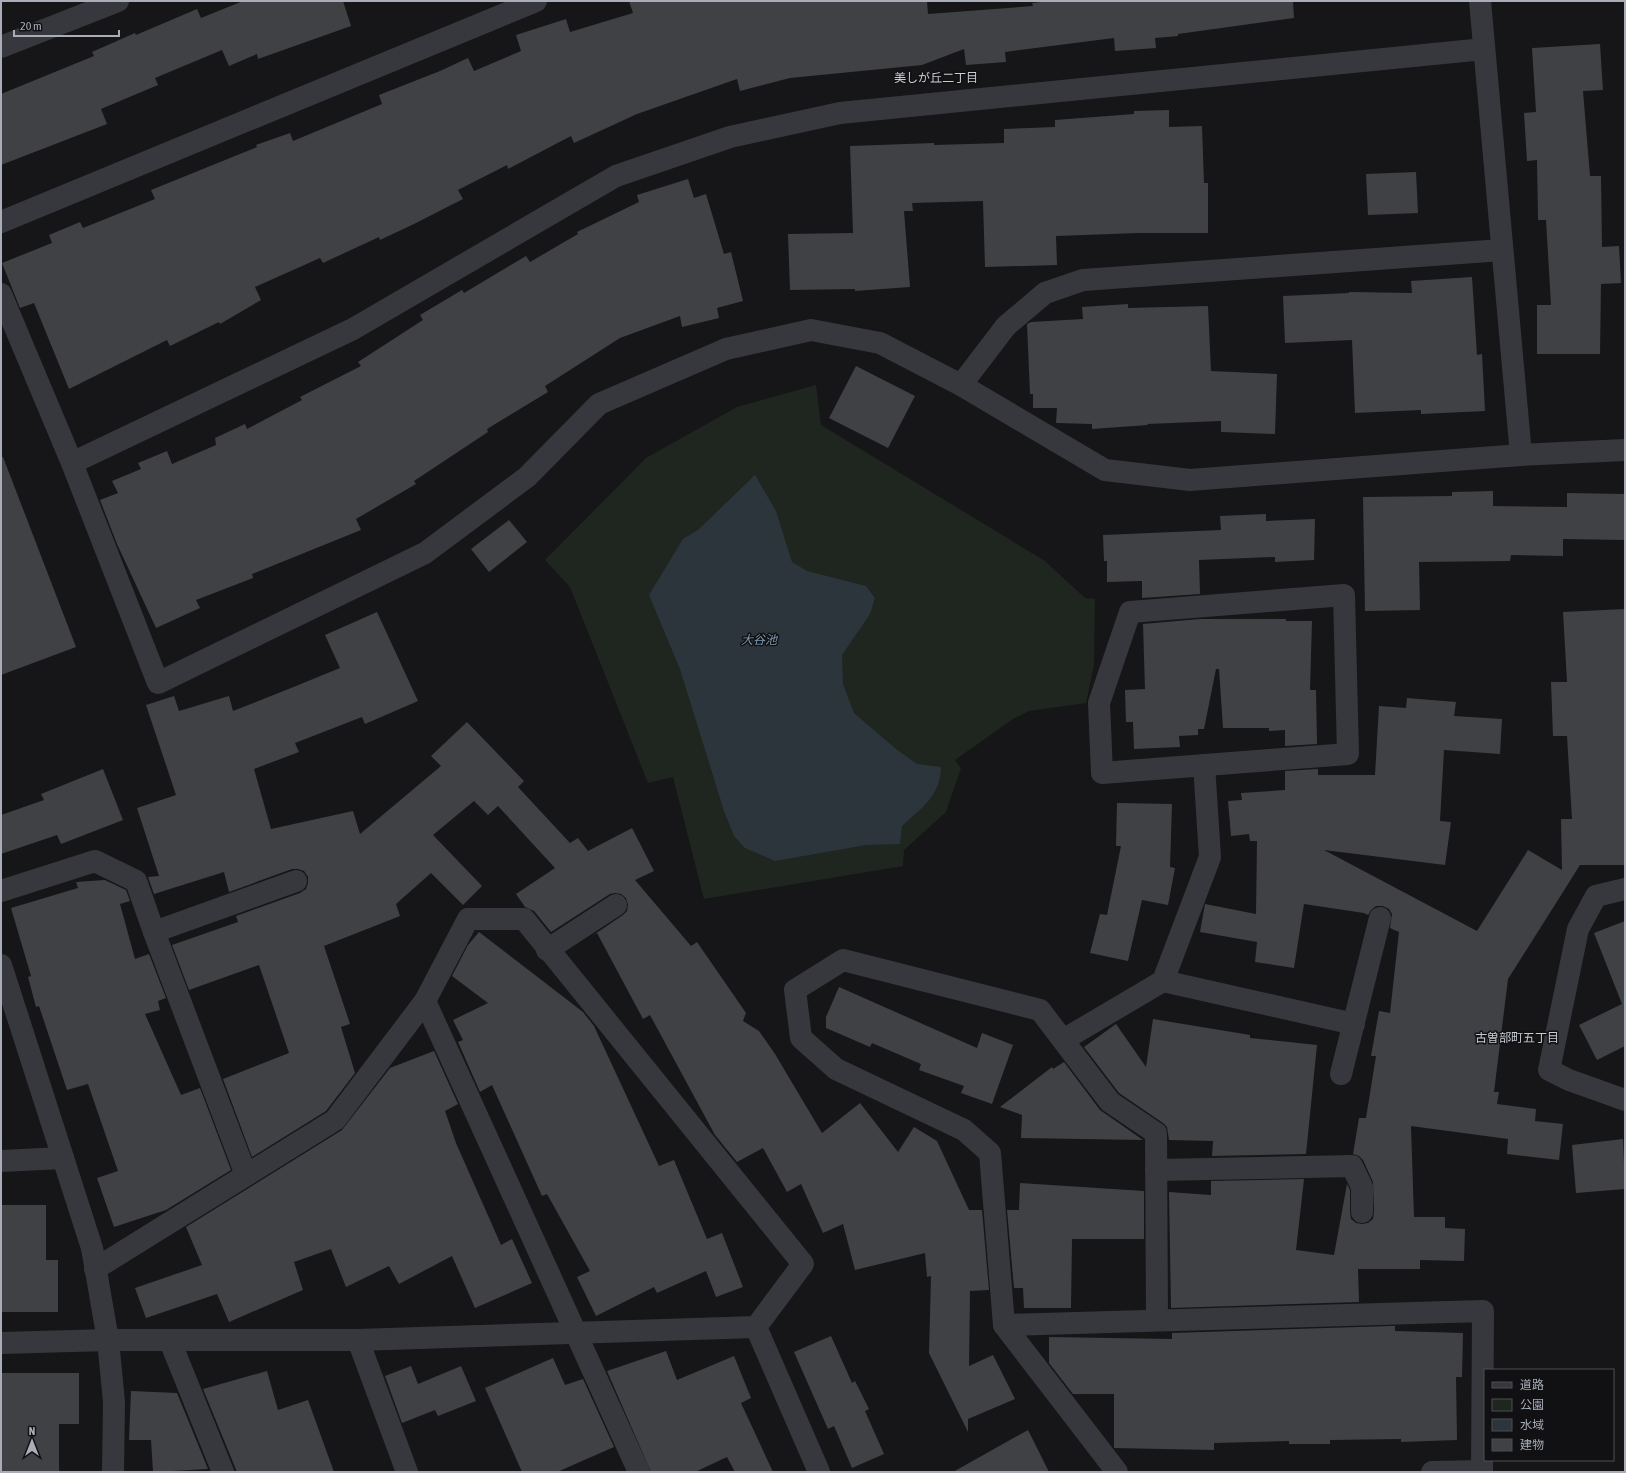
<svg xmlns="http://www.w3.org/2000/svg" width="1626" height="1473" font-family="'Asap Condensed','Noto Sans JP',sans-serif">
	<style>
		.green { fill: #1e261f }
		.water { fill: #2c353c }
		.building { fill: #404145 }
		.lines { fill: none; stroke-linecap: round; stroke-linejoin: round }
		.minor { stroke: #37383d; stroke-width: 22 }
		.tertiary { stroke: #37383d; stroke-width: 22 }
		.labels { text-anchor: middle; stroke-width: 3; stroke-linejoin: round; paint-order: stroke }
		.neighbourhood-label { font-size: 12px; fill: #c9ccd4; stroke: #111113 }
		.water-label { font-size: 12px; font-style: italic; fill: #7f9bb3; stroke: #111113 }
	</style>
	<rect width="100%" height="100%" fill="#161618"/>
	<path class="green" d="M816,385L821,425L1045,561L1085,598L1095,599L1094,665L1086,703L1029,711L1013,719L955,760L961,768L946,812L904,850L903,866L704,899L673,777L648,783L570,587L545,560L646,458L737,407Z"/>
	<path class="water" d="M755,475L776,511L792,562L807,571L866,586L875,598L870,614L842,655L843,684L854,713L896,749L917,764L941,767C940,797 922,807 902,826L900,844L866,845L775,861L745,848L734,836L724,811L680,669L649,595L683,539L698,530Z"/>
	<g class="building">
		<path d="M243,1H343L351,26L258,59L257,54L229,66L222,50L155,78L158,85L101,109L107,124L1,165V94L94,56L92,52L135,33L136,35L197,9L201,18Z"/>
		<path d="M629,1H927L928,14L1033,6L1032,3L1050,1H1293L1294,18L1178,34V36L1155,38L1156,48L1115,51L1114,38L1005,52L1006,62L966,65L964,49L922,65L790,78L740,91L737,79L637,114L574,143L571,136L508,169L507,165L458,190L463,199L414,224L380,240L379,237L323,263L320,258L255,287L261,300L220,324L219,322L170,346L167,340L69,389L34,303L20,308L2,263L52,243L49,235L80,222L83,228L155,199L151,190L257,147L256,145L290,133L293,141L382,104L379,95L440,71L468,58L474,71L521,51L516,35L566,19L570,32L633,13Z"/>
		<path d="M1600,44L1603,90L1583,91L1590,176H1601L1602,247L1619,246L1621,283L1601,284L1600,354H1537V305H1551L1546,220H1538L1537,160L1527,161L1524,113L1536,112L1532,48Z"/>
		<path d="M1169,110V127L1202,126L1204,183H1208V233H1139L1056,236L1057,265L985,267L983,201L912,203L913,211H904L910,287L855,291V289L790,290L788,234L853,233L850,146L934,143V145L1004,143V129L1055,127V120L1134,114V111Z"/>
		<path d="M1416,172L1418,213L1368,215L1366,174Z"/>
		<path d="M688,179L694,198L706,194L724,254L731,252L743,301L717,308L719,318L682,327L680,316L620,338L545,386L548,392L487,429L488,432L414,481L416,484L356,519L361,530L252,574L253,578L196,600L200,608L156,628L117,544L100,500L118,493L112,481L141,469L138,463L167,451L172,464L216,445L215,438L245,424L247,429L302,400L300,397L361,366L358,362L423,320L420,315L462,290L464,293L526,256L530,262L578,234L577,232L639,202L637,195Z"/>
		<path d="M1472,277L1477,355L1482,354L1485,411L1421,414V410L1355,413L1352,340L1285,343L1283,296L1349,293V292L1412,293L1411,281Z"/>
		<path d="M1128,304V308L1208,306L1211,371L1277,374L1275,434L1221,432V421L1147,424L1148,425L1092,429V424L1056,423L1057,408H1033V394H1030L1027,324L1031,322L1083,319L1082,307Z"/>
		<path d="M856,366L915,396L888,448L829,418Z"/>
		<path d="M1,457H3L76,647L1,675Z"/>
		<path d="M1493,491V506L1567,507V493L1625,494V540L1563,539V556L1511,555L1510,561L1419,562L1420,610L1365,611L1363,497L1452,496V492Z"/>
		<path d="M1266,514V521L1315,519L1314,560L1275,562V557L1199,560L1200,594L1142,598V581L1107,582V561H1104L1103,535L1221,530L1220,516Z"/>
		<path d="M509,520L527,542L489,572L471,549Z"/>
		<path d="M1625,609V865H1580L1508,979L1494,1092H1499L1497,1104L1536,1109L1535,1121L1563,1124L1559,1160L1507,1154L1508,1139L1411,1126L1414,1217H1445V1228L1465,1229L1464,1261L1420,1260V1269H1358L1359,1302L1171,1308L1169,1192L1211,1195V1181L1304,1179L1296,1250L1334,1255L1347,1184L1350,1190V1212L1351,1219L1356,1223L1362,1224L1368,1223L1373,1219L1374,1212L1373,1182L1363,1160L1359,1156L1353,1154L1359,1118H1366L1376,1056H1371L1379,1011L1390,1013L1399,932L1390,928L1392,914L1389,909L1383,906H1376L1371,910L1368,915L1364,913L1304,904L1294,968L1255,962L1257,942L1200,932L1205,904L1256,914L1257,841H1250L1249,834L1231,836L1228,801L1242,800L1241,793L1285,790V771L1318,769V775H1375L1379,706L1406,708L1407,698L1456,702L1454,716L1502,719L1500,754L1444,750L1440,821L1451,822L1445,865L1324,850L1477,931L1528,850L1562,870L1561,819H1572L1567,736H1553L1551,682H1567L1563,612Z"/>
		<path d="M377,612L418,701L365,724L362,717L295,743L299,752L254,769L271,829L353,811L360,834L441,766L431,756L467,722L524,781L518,787L570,843L578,838L588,851L632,828L654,871L635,880L691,946L697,942L746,1013L743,1021L759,1031L775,1054L822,1133L860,1103L898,1152L914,1127L937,1141L969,1210H982L989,1290L970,1291L969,1366L993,1355L1015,1399L968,1419V1432L929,1353L931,1276L927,1277L925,1253L855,1270L843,1224L823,1233L801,1184L787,1192L763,1148L737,1162L715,1135L650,1015L643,1019L597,933L592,936L623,915L627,911L628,905L626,898L621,894L615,893L610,894L551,932L534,911L525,907L516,894L555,868L498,806L488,815L474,801L433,835L482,886L463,905L431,873L396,904L400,916L324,946L350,1024L341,1027L355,1073L326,1111L252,1157L223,1079L289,1053L259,965L189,990L172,945L238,922L236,916L300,893L306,889L308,883V877L304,871L298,869H292L229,892L224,872L154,894L148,877L159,876L137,808L176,795L146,705L174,696L179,711L229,696L233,711L291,688L340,668L325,635Z"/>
		<path d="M1200,619H1286V621H1312L1310,690H1316L1317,744L1285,746V730L1269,731V728H1223L1219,669H1216L1204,729H1198V735L1179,736L1180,747L1134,749L1133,722H1126L1125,690L1145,689L1143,624Z"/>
		<path d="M103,769L123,820L61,844L57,835L1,854V815L44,800L41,794Z"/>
		<path d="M1117,803L1172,804L1170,867L1175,868L1168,905L1142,900L1128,961L1090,953L1100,914L1107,915L1121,846H1116Z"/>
		<path d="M105,880L126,890L130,901L120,904L135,959L149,954L166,998L158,1001L160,1010L145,1014L181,1095L200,1088L231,1170L166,1210L114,1227L97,1178L118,1171L88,1084L67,1090L39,1006L36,1007L28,977L31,976L11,908L78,888L76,882Z"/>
		<path d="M1625,921V1046L1597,1060L1579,1025L1622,1004L1594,933Z"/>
		<path d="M479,932L583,1012L594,1026L659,1166L674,1160L707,1239L722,1233L743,1287L716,1297L706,1271L657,1293L654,1287L596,1316L577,1277L590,1271L547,1194L542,1196L492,1085L480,1092L458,1042L463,1040L453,1020L488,1003L452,976L468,945Z"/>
		<path d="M839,987L977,1048L982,1033L1013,1045L992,1104L961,1093L964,1086L919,1070L921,1064L872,1043L870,1047L826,1028V1017Z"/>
		<path d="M1153,1019L1250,1035V1038L1317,1045L1306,1154L1212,1156L1213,1141L1169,1140L1167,1127L1163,1123L1119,1093L1084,1047L1116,1024L1146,1067Z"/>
		<path d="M434,1051L458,1104L445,1111L456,1143L501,1245L512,1239L532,1283L475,1308L452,1256L399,1284L389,1266L346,1287L331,1249L294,1262L303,1290L229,1322L217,1294L146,1318L135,1288L202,1265L186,1227L342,1130L390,1068Z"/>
		<path d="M1064,1062L1100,1110L1143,1140L1021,1138L1022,1115L1000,1107L1052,1067L1053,1069Z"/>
		<path d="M1623,1139L1625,1189L1576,1193L1572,1145Z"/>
		<path d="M1020,1183L1144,1191V1239H1072L1071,1308H1024L1023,1288H1014L1007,1210H1019Z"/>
		<path d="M1,1205H46V1260H58V1312H1Z"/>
		<path d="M1391,1326H1395V1331L1463,1333L1462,1377H1456L1457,1440L1401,1442V1439L1330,1440V1444H1289V1441L1214,1443V1450L1114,1448V1394H1073L1049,1363V1337L1172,1339V1333Z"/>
		<path d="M831,1336L852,1383L855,1381L869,1409L865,1411L884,1454L852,1468L834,1426L828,1429L794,1352Z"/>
		<path d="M666,1351L677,1380L734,1356L751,1398L741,1403L773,1472H735L727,1457L695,1472H651L607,1371Z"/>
		<path d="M553,1358L565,1385L583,1379L614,1447L557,1472H522L485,1388Z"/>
		<path d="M411,1366L418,1384L461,1366L476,1401L438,1416L435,1410L402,1423L385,1376Z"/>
		<path d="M267,1371L278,1410L308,1400L334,1472H237L203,1389Z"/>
		<path d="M1,1373H79V1424H59V1472H1Z"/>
		<path d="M131,1391L177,1393L208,1469L153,1472L151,1440H129Z"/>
		<path d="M1028,1430L1049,1472H953Z"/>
	</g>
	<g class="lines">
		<g class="minor">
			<path d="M1480,1L1521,455"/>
			<path d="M1,222L536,1"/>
			<path d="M1,294L72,463L158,683L425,553L527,477L599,404L726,349L811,330L880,343L961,385L1105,470L1190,480L1521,455L1625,450"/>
			<path d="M961,385L1006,326L1045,293L1083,280L1502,250"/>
			<path d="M72,463L353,329L616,176L730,137L840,113L1484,49"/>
			<path d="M1344,595L1348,754L1102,773L1099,703L1130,612Z"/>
			<path d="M1625,889L1596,896L1578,929L1549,1070L1569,1080L1625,1100"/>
			<path d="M1,891L95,861L136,881L154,932L246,1175"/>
			<path d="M154,932L296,881"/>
			<path d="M547,950L616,905"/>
			<path d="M1163,981L1354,1024"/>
			<path d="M425,1001L639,1472"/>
			<path d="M1063,1040L1163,981L1210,857L1204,765"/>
			<path d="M1341,1074L1380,918"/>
			<path d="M1,1161L63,1158"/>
			<path d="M1156,1170L1352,1166L1362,1187V1212"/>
			<path d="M95,1269L335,1120L425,1001L468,919H524L803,1264L756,1327"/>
			<path d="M1004,1325L1483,1311L1482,1472"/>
			<path d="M756,1327L819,1472"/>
			<path d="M358,1340L407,1472"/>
			<path d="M170,1341L223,1472"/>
			<path d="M1,1343L108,1340H358L756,1327"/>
			<path d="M1117,1472L1004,1325L990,1153L964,1130L836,1069L801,1038L795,990L843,960L1040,1010L1110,1102L1156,1133L1157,1320"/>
			<path d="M1432,1472L1482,1471"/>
		</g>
		<g class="tertiary">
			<path d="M1,47L118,1"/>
			<path d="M1,965L92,1248L108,1340L114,1402L113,1472"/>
		</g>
	</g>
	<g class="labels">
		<g class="neighbourhood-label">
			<text x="936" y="82">美しが丘二丁目</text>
			<text x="1517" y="1042">古曽部町五丁目</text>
		</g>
		<g class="water-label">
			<text x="759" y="644">大谷池</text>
		</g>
	</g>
	<rect width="1626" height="1473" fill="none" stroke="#a8adb8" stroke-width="4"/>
	<rect x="1484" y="1369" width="130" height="92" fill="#111113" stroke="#4d4f55"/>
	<rect x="1492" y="1382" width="20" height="6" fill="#37383d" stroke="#4d4f55"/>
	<text x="1520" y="1389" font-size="12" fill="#a8adb8">道路</text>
	<rect x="1492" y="1399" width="20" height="12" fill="#1e261f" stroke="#4d4f55"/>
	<text x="1520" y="1409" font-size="12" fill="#a8adb8">公園</text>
	<rect x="1492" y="1419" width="20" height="12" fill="#2c353c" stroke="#4d4f55"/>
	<text x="1520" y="1429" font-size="12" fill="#a8adb8">水域</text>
	<rect x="1492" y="1439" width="20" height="12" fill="#404145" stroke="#4d4f55"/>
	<text x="1520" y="1449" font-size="12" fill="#a8adb8">建物</text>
	<g transform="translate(32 1441)" stroke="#111113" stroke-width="3" paint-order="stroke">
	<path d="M0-3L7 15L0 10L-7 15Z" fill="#a8adb8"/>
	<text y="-6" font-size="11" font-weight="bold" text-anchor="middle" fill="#a8adb8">N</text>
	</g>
	<path d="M14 30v6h105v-6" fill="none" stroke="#a8adb8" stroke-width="2"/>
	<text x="20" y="30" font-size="12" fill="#a8adb8" stroke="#111113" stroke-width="3" paint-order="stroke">20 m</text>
</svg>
